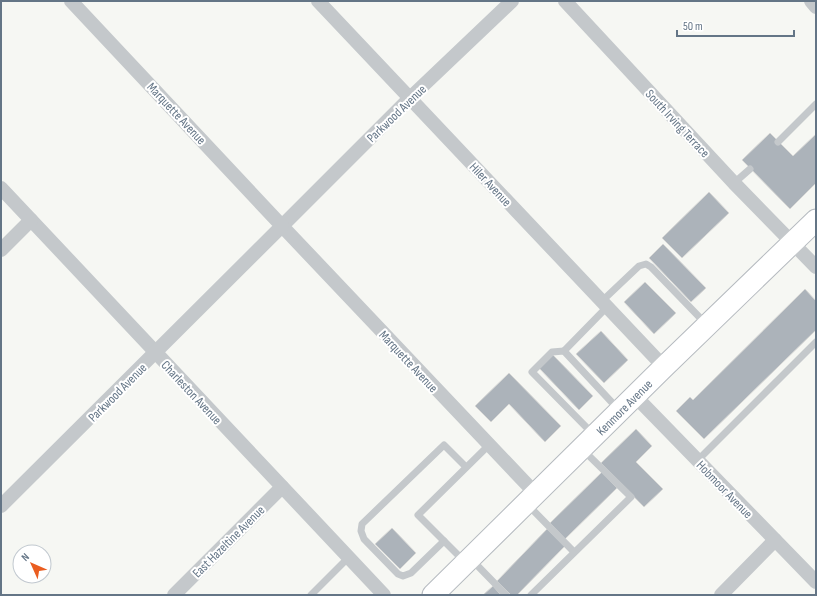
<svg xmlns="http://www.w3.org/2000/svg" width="817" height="596" font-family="'Sofia Sans Condensed',sans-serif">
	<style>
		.building { fill: #acb3ba; stroke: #d8d8d6 }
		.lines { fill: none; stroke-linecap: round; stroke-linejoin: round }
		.secondary-casing { stroke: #b6bbc0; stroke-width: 23 }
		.lane { stroke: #c4c8cb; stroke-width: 7 }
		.street { stroke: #c4c8cb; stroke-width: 14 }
		.secondary { stroke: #fff; stroke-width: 21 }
		.labels { text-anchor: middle; stroke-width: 4; stroke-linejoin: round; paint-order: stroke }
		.street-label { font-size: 13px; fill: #647586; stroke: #fff }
	</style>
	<rect width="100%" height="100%" fill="#f6f7f3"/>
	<g class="building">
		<path d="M770,133L793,156L816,134V183L790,209L742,160Z"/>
		<path d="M709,192L729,213L682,258L662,238Z"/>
		<path d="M663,244L706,288L691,302L649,258Z"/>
		<path d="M645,282L676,313L654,334L624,302Z"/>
		<path d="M805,289L816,301V330L704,439L676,411L690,397L693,400Z"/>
		<path d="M601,331L628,360L604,383L576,354Z"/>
		<path d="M553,355L593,396L579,410L539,368Z"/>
		<path d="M509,373L561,426L545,442L509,404L491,422L475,406Z"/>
		<path d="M636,429L652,446L636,462L663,489L644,507L601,463Z"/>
		<path d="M602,472L617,488L565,539L550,523Z"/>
		<path d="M392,528L416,553L400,569L375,544Z"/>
		<path d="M547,529L565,546L517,595H511L497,581Z"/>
		<path d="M493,586L501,595H483Z"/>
	</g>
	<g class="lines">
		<g class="secondary-casing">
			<path id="secondary" d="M433,595L664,367L816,220"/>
		</g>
		<g class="lane">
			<path d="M778,142L816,104"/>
			<path d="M734,183L750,169"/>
			<path d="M601,302L639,266L646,264L651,267L706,324"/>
			<path d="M564,351L607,307"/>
			<path d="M593,434L532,372L552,352L564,351L619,410"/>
			<path d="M697,461L816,342"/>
			<path d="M527,504L574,552"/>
			<path d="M444,541L411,573L403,576L398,574L364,539L361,531L362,524L444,445L466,467"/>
			<path d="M472,560L506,595"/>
			<path d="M465,562L418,515L489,445"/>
			<path d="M311,595L348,558"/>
			<path d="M531,595L631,497L583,450"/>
		</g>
		<g class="street">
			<path d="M318,1L664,367"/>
			<path d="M512,1L410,98L282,226L536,494"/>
			<path d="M565,1L734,183L816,267"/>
			<path d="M811,1L816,7"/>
			<path d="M1,188L384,595"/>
			<path d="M1,250L31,220"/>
			<path d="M635,396L816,582"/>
			<path d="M1,506L282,226L71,1"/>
			<path d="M174,595L282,487"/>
			<path d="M721,595L775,540"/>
		</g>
		<use href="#secondary" class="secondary"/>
	</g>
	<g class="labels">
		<g class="street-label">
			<text transform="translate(177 113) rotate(47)" y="5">Marquette Avenue</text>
			<text transform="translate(396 113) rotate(-44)" y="5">Parkwood Avenue</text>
			<text transform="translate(678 123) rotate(47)" y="5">South Irving Terrace</text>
			<text transform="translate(491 184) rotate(47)" y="5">Hiler Avenue</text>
			<text transform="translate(409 361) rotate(47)" y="5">Marquette Avenue</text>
			<text transform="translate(117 392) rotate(-45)" y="5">Parkwood Avenue</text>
			<text transform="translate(192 392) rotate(47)" y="5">Charleston Avenue</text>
			<text transform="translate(624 407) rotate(-45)" y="5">Kenmore Avenue</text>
			<text transform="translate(725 489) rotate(46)" y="5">Hobmoor Avenue</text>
			<text transform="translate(228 541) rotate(-45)" y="5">East Hazeltine Avenue</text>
		</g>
	</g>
	<rect width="817" height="596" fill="none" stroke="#647586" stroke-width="4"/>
	<g transform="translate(32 564) rotate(315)"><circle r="19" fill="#ffffff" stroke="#c1c8cf"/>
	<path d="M0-3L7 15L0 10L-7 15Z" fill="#ea5d20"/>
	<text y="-6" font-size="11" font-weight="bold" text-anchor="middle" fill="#647586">N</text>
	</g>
	<path d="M677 30v6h117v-6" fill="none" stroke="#647586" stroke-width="2"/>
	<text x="683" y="30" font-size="12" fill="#647586" stroke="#ffffff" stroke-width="3" paint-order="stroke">50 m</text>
</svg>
